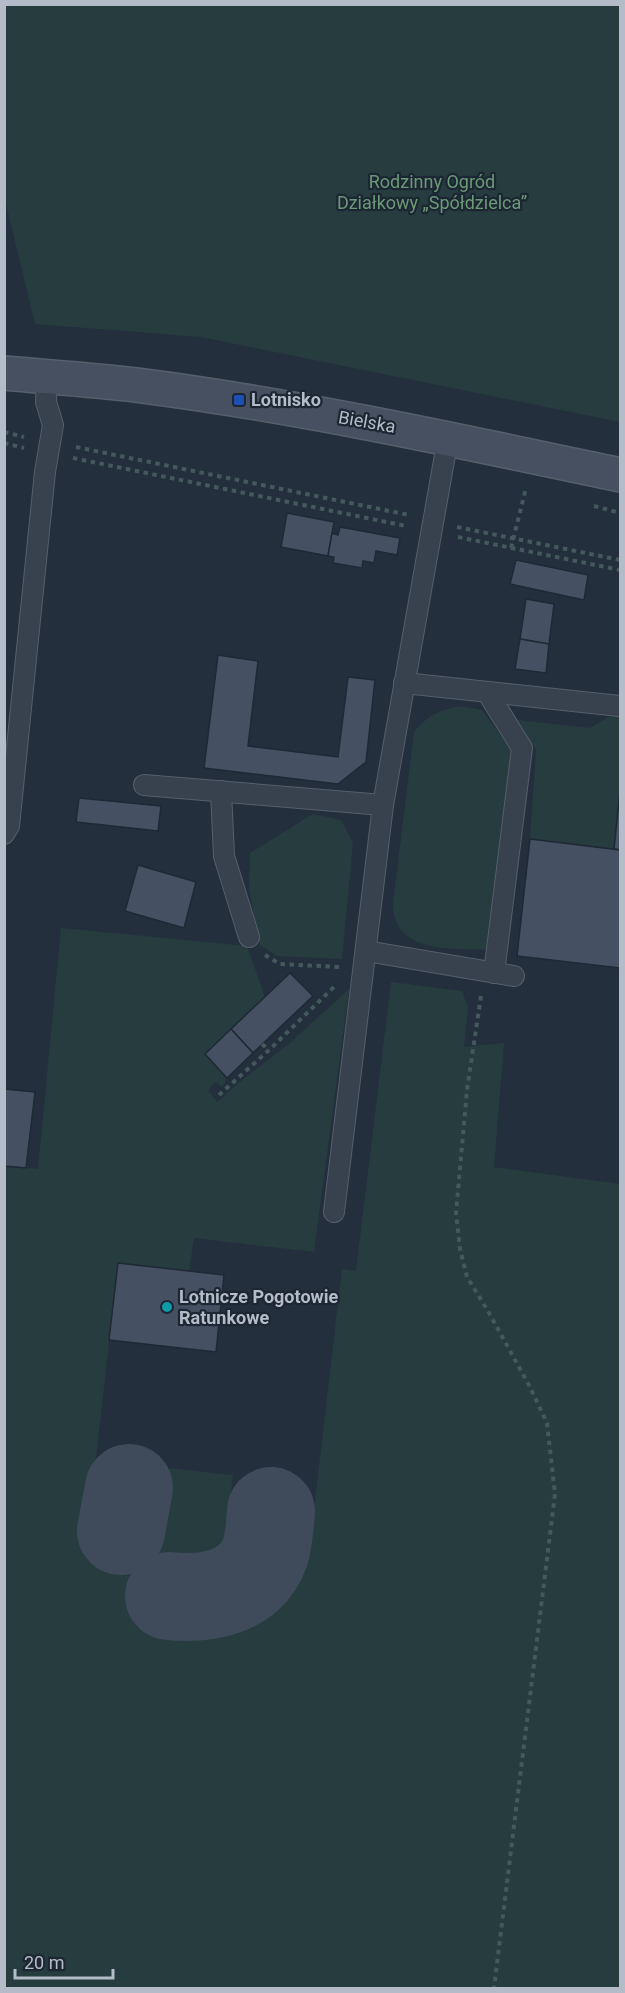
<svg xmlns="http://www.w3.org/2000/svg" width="625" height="1993" font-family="Roboto,sans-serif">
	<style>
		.green { fill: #263c3f }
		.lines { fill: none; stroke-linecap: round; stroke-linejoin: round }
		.taxiway { stroke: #3f4a5a; stroke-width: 88 }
		.building { fill: #455162; stroke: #1f2835; stroke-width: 1.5 }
		.service-casing { stroke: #565f6c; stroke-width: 22 }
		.secondary-casing { stroke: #565f6c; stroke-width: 36 }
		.path { stroke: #44595c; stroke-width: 4; stroke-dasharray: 4.5 4.5; stroke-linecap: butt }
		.service { stroke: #38414e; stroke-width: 20 }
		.secondary { stroke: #465061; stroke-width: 33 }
		.transit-dot { fill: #1a4fb4; stroke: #1d2633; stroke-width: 2 }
		.culture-dot { fill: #0f9aa8; stroke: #1d2633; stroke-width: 2 }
		.labels { text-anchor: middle; stroke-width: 4.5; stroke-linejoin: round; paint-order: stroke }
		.park-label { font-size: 18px; fill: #6b9a76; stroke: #1d2633 }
		.poi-label { font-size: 18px; font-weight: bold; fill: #b4bcc9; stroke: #1d2633; text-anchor: start }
		.street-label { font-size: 18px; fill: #b4bcc9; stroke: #1d2633 }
	</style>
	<rect width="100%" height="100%" fill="#242f3e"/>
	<g class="green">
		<path d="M4,5H620V422L201,337L35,324L5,200Z"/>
		<path d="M459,706L482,710L510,748L511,776L490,950C453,948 393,955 393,903L414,732C428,715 438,711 459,706Z"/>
		<path d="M612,715L620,716V791L614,849L530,839L536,750L518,720L590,728Z"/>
		<path d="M313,814L341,820L353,843L342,959L277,956L260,945L249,890L250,853Z"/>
		<path d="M61,928L247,946L265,997L205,1054L227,1078L222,1087L216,1082L208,1090L217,1102L237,1084L290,1043L349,989L314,1252L194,1238L189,1271L118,1263L93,1485L166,1493L168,1468L233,1475L229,1508L313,1518L342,1269L356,1271L391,982L462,991L468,1008L464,1047L504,1043L494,1167L620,1184V1988H5V1166L38,1169Z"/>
	</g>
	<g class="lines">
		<g class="taxiway">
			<path d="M121,1531L129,1488"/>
			<path d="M169,1596C205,1600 251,1593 265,1553C269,1540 270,1525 271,1511"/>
		</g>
	</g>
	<g class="building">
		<path d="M287,513L334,522L328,556L281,547Z"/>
		<path d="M340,527L400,538L397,555L376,551L374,563L363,561L362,568L333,563L334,557L328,556L332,533L338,535Z"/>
		<path d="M516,560L588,575L584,600L510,584Z"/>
		<path d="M526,599L554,604L549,644L520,639Z"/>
		<path d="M520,639L549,644L546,673L515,669Z"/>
		<path d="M218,655L258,661L248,746L338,757L348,677L375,680L366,762L338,784L204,768Z"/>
		<path d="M620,791V850L614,849Z"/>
		<path d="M79,798L161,806L158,831L76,822Z"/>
		<path d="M530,839L620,850V968L517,956Z"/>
		<path d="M138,865L196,882L184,928L125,911Z"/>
		<path d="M290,973L313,996L253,1053L231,1029Z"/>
		<path d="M231,1029L253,1053L227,1078L205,1054Z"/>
		<path d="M4,1089L35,1092L26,1168L4,1166Z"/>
		<path d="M118,1263L224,1275L216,1352L109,1340Z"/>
	</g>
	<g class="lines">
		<g class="service-casing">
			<g id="service">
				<path d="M404,683L620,706"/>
				<path d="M487,692L522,748L494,973"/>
				<path d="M144,785L383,805"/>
				<path d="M221,791L224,856L249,937"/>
				<path d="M4,834L9,826L45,472L53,425L46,402L47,377"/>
				<path d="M366,951L514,976"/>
				<path d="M334,1212L383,805L448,438"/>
			</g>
		</g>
		<g class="secondary-casing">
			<path id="secondary" d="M4,373C48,377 93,380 136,385C299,406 460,441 620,475"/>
		</g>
		<g class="path">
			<path d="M4,432L24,437"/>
			<path d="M4,443L24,448"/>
			<path d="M76,447L409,515"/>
			<path d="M73,458L406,526"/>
			<path d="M594,506L620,513"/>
			<path d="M457,527L620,560"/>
			<path d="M458,537L620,570"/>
			<path d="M511,548L526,488"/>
			<path d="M265,955L280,964L339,967"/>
			<path d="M481,996L467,1090L456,1213L460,1249L467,1277L488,1311L530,1387L547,1423L555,1494L494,1988"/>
			<path d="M262,1044L269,1050"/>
			<path d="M219,1095L269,1050L335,986"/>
		</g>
		<use href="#service" class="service"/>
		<use href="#secondary" class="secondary"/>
	</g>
	<rect class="transit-dot" x="233" y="394" width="12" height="12" rx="3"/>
	<circle class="culture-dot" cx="167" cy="1307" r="6"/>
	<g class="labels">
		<g class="park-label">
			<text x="432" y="188">Rodzinny Ogród<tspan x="432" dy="21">Działkowy „Spółdzielca”</tspan></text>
		</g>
		<g class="poi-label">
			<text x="251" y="406">Lotnisko</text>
			<text x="179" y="1303">Lotnicze Pogotowie<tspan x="179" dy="21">Ratunkowe</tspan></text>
		</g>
		<g class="street-label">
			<text transform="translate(367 422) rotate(10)" y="6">Bielska</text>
		</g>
	</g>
	<rect width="625" height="1993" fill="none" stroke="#b4bcc9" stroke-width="12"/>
	<path d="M15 1969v9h98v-9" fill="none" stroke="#b4bcc9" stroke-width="3"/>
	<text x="24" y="1969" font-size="18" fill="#b4bcc9" stroke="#1d2633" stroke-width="4.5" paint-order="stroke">20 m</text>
</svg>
